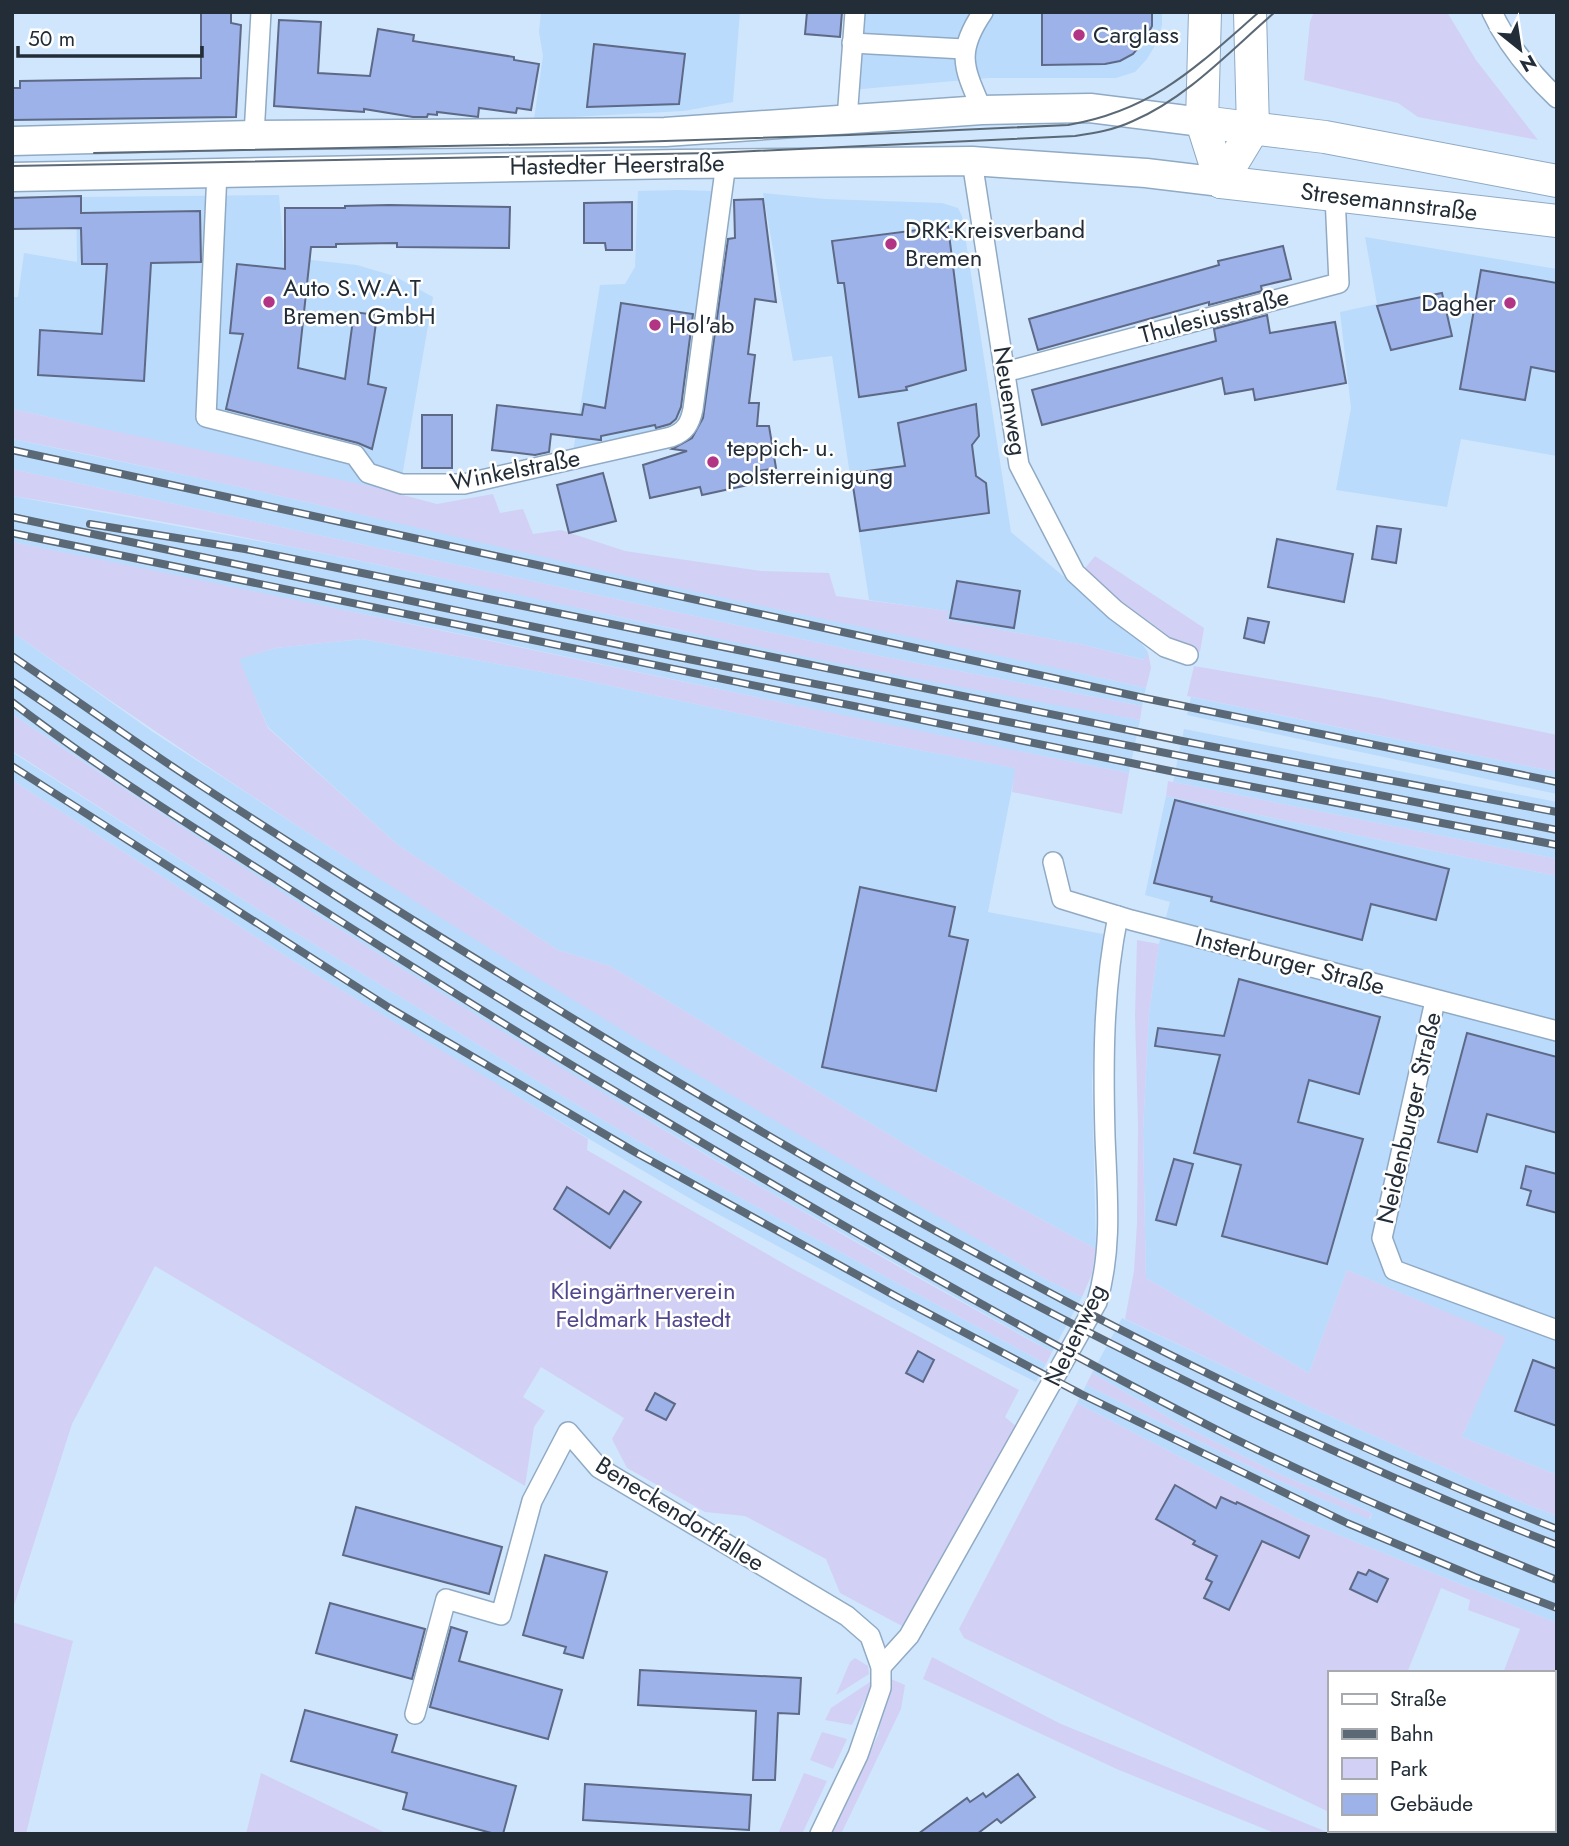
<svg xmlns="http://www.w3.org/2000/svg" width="1569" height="1846" font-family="Jost,sans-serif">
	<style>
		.built { fill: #badbfc }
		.green { fill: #d2d1f5 }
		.building { fill: #9cb2e8; stroke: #5d6986; stroke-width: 2 }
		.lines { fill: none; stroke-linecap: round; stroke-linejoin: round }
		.street-casing { stroke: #90aac4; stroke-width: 22 }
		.secondary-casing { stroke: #90aac4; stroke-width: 31 }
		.primary-casing { stroke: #90aac4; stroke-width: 34 }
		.street { stroke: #fff; stroke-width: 19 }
		.secondary { stroke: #fff; stroke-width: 28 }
		.primary { stroke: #fff; stroke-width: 32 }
		.tram { stroke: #5b6977; stroke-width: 2 }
		.rail-casing { stroke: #5b6977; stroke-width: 8 }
		.rail { stroke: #fff; stroke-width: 5; stroke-dasharray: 16; stroke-linecap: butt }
		.poi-dot { fill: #b23585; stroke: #fff; stroke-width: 2.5 }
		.labels { text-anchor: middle; stroke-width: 5; stroke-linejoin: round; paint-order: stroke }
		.poi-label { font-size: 24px; fill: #222d37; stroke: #fff; text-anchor: start }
		.street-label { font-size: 24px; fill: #222d37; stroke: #fff }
		.park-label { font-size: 24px; fill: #50478d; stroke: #fff }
	</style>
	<rect width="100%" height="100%" fill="#d0e6fc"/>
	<g class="built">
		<path d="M541,12H740L733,102L684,111L534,119L543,56L539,32Z"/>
		<path d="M856,12H1162V25L1157,42L1147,59L1135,72L1116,78H989L850,90Z"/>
		<path d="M678,190L714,191L686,419L679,428L573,452L600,285L625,284L635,267L638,191Z"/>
		<path d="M763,193L825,199L942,203L958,208L962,216L1011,532L1139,640L1148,652L1145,660L1084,645L947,620V611L869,600L832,356L793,361Z"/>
		<path d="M279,195L284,257L357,265L394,276L433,297L399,494L12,409V297H18L24,253L77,262L76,197Z"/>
		<path d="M1365,237L1557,269V456L1461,439L1447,507L1336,490L1351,408L1340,312L1377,304Z"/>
		<path d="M12,439L213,481L791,612L998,654L1146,688L1142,706L880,656L12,469Z"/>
		<path d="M12,496L297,548L495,589L678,630L1140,720L1129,773L935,735L446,631L12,542Z"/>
		<path d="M12,632L153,732L333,849L520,967L1045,1279L1082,1297L1052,1352L773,1194L540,1056L243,868L12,714Z"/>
		<path d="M362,639L574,678L844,736L1016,768L988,912L1103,934L1092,1082L1096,1249L923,1155L610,966L558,950L398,845L268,727L238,659L276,648Z"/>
		<path d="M1191,697L1557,772V794L1187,715Z"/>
		<path d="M1184,729L1557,802V859L1173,782Z"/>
		<path d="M12,752L273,919L559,1094L662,1155L1046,1364L1036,1382L945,1336L701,1205L491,1081L287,957L12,780Z"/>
		<path d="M1166,796L1557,876V1475L1462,1437L1505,1337L1347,1270L1309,1373L1146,1278L1143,1131L1149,1013L1159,944L1170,902L1145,895Z"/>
		<path d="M1122,1318L1319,1411L1528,1505L1557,1516V1623L1299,1519L1077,1403L1086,1385L1273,1478L1370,1519L1372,1513L1275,1472L1178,1423L1092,1373Z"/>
	</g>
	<g class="green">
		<path d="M1314,12H1447L1476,60L1538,140L1418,117L1398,103L1304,80L1310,22Z"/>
		<path d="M12,409L369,486L437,504L493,494L500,513L523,509L533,534L561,530L625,551L761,571L829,573L836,596L948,611L947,620L1084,645L1144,660L1148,652L1151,668L1146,688C985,651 822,620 661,584C445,535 230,482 12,439Z"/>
		<path d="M12,469L880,656L1142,706L1140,720C984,692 829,663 675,629C455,581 235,531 12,496Z"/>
		<path d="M12,542C385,616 756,700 1129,773L1122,814L1012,792L1015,768L844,736L574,678L362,639L276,648L239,659L268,728L398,845L558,950L610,966L923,1155L1096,1249L1092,1274L1082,1297L1045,1279C869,1175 692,1074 518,966C346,860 178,749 12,632Z"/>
		<path d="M1095,556L1204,628L1200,652C1150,636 1122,605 1082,572Z"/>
		<path d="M1194,666L1380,698L1557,735V772L1187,696Z"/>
		<path d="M12,714C350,942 695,1157 1052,1352L1046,1364L662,1155L559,1094L273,919L12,751Z"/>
		<path d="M12,780L287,957L588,1139L587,1150L793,1269L1019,1390L1005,1417L1018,1428L904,1627L840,1593L826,1559L745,1516L705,1512L627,1468L612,1439L624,1418L541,1367L523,1397L545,1411L534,1427L525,1486L155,1266L72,1424L12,1612Z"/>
		<path d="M1168,781L1557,859V876L1166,796Z"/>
		<path d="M1137,940L1159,944L1149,1013L1143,1131L1146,1278L1309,1373L1347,1270L1506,1337L1462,1437L1557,1475V1516L1528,1505L1319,1411L1125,1319L1134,1271L1137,1223L1138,1126L1135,1015Z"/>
		<path d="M1092,1373L1178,1423L1275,1472L1372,1513L1369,1519L1273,1478L1086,1385Z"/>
		<path d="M1077,1403L1299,1519L1557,1623V1834H1443L1444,1830H1553V1673H1503L1520,1629L1468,1610L1470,1600L1441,1588L1407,1673H1329V1812L964,1638L959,1629Z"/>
		<path d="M12,1622L73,1641L26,1834H12Z"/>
		<path d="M932,1657L1061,1724L1332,1834H1277L1119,1770L923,1679Z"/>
		<path d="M855,1658L868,1666L869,1674L836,1695L850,1662Z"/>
		<path d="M891,1679L905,1685L901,1709L841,1834H832L879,1733C878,1713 889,1699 891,1679Z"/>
		<path d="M870,1682V1690L852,1725L825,1720L831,1708Z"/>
		<path d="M822,1732L847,1739L833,1769L810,1760Z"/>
		<path d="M261,1773L388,1834H246Z"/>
		<path d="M804,1773L827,1781L802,1834H778Z"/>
	</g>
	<g class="building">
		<path d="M201,12H231V23L241,25L236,117L12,120V88H20V81L201,78Z"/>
		<path d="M807,12H842L840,37L805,34Z"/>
		<path d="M1042,12H1152V26L1144,41L1133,54L1120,61L1105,64L1042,65Z"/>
		<path d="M279,20L321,22L318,73L370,76L378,29L414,35L413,41L514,57V60L539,64L531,110L517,108L516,113L479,108L478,117L437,112V115L428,114L427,117H413L364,109V112L274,106Z"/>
		<path d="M594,44L685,54L679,104L587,107Z"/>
		<path d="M81,196V213L200,211L201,262L151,263L144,381L38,375L40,330L102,334L107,264H82L81,228L12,229V198Z"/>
		<path d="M763,199L776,302L755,299L748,354L755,355L749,403H759L757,426H769L776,468L759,471L762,482L702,495L700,487L650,498L643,465L687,451L672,449L692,438L703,418L728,239L735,238L734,200Z"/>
		<path d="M632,202V250H606L605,243H584V203Z"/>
		<path d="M389,205L510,207L509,248L397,247V243L336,244V247H311L298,368L345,379L354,312L377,315L368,384L386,388L372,449L358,443L226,409L243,334L230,333L237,264L285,269V208H345V206Z"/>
		<path d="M948,226L966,370L906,387L907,390L859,397L844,283H838L832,241Z"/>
		<path d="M1283,246L1291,279L1261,286L1262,291L1209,305V302L1038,350L1029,319L1219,265L1218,261Z"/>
		<path d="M1481,270L1557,283V372L1531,367L1525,400L1460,389Z"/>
		<path d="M1442,293L1452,336L1391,350L1377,306Z"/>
		<path d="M621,303L693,314L681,407L676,419L670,424L656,428L655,425L601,436V440L551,434L549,452L535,455L492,450L497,405L582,415L584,404L605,408Z"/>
		<path d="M1267,315L1270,333L1335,322L1346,383L1255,400L1253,389L1225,394L1222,378L1042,425L1032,390L1216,341L1214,329Z"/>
		<path d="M976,404L979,436L972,445L976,476L986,483L989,513L860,531L851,473L905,466L898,423Z"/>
		<rect x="422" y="415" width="30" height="53"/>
		<path d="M603,473L616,521L569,533L557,485Z"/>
		<path d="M1377,526L1401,529L1396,563L1372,559Z"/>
		<path d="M1277,539L1353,554L1344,602L1268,587Z"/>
		<path d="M957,581L1020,591L1014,628L950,618Z"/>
		<path d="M1248,618L1269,622L1264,643L1244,638Z"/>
		<path d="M1175,800L1449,869L1436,920L1371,904L1362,940L1211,901L1212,897L1154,883Z"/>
		<path d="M860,887L955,907L949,936L968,940L936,1091L822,1067Z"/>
		<path d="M1239,979L1380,1017L1359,1094L1309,1080L1298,1122L1363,1139L1327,1264L1222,1236L1241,1165L1194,1153L1220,1055L1155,1046L1158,1028L1224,1036Z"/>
		<path d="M1467,1033L1557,1057V1133L1487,1114L1477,1152L1438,1142Z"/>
		<path d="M1174,1159L1193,1164L1176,1225L1156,1220Z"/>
		<path d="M1526,1166L1557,1174V1213L1527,1205L1531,1191L1521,1188Z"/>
		<path d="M567,1187L609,1214L624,1191L641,1202L610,1248L554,1209Z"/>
		<path d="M918,1351L934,1360L923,1382L906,1373Z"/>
		<path d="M1533,1360L1557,1369V1426L1515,1411Z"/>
		<path d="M655,1393L675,1404L666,1420L646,1410Z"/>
		<path d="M1175,1485L1216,1508L1221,1497L1236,1504L1237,1502L1309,1536L1299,1558L1262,1541L1229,1610L1204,1598L1212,1582L1206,1579L1217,1556L1193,1544L1195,1541L1156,1519Z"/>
		<path d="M356,1507L502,1547L489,1594L343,1555Z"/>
		<path d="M545,1555L607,1572L583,1658L564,1653L566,1647L523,1635Z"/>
		<path d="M1369,1570L1388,1579L1377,1602L1350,1589L1358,1572L1366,1575Z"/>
		<path d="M330,1603L425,1629L412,1679L316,1653Z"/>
		<path d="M451,1627L467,1632L459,1661L562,1690L548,1739L430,1707Z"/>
		<path d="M640,1670L801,1678L799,1714L778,1713L775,1780H753L756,1711L638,1705Z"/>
		<path d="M305,1710L397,1735L392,1752L516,1786L503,1834H495L403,1809L407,1793L291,1761Z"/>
		<path d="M1018,1774L1035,1797L1001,1823L997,1819L977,1834H918L967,1798L970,1802L983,1793L986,1797Z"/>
		<path d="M585,1784L751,1795L749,1830L583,1820Z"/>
	</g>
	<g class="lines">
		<g class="street-casing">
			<g id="street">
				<path d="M1492,12C1507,45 1531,73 1557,98"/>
				<path d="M852,43L964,49"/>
				<path d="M982,110C964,68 955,53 983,12"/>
				<path d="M847,119L855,12"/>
				<path d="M254,135L261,12"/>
				<path d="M972,161L1019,465L1075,573L1115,610L1165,647L1188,655"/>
				<path d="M217,172L206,417L355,455L368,473L402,484H464L671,437C685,432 690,424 693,409L726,163"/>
				<path d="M1005,372L1339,283L1335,196"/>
				<path d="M1053,862L1062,899L1131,920L1557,1031"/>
				<path d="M1435,1001L1382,1238L1394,1270L1557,1330"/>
				<path d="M881,1667L909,1636L1097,1302C1113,1248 1107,1192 1105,1136C1103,1062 1103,989 1118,916"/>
				<path d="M415,1714L446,1599L501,1615L532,1501L568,1432L599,1468L847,1616L870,1636L881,1667V1688L858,1755L820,1834"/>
			</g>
		</g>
		<g class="secondary-casing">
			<g id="secondary">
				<path d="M12,141L254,135L665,132L982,110L1090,108L1202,122"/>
				<path d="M12,177L679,164L972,161L1146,173L1221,182"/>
			</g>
		</g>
		<g class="primary-casing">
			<g id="primary">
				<path d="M1205,12L1202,122L1221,182"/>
				<path d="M1202,122L1325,137L1557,181"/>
				<path d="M1221,182L1557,221"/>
				<path d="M1221,182L1253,129L1250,12"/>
			</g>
		</g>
		<use href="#street" class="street"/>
		<use href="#secondary" class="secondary"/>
		<use href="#primary" class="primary"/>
		<g class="tram">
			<path d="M94,153L604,143L849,135L1068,125C1154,110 1196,67 1259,12"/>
			<path d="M12,166L713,153L1075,136C1095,133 1114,130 1133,121C1187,98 1231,50 1275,12"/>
		</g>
		<g class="rail-casing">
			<g id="rail">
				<path d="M12,450L1144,698L1557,782"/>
				<path d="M12,517L673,656L1557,830"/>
				<path d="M90,524L245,549L1182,741L1557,812"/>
				<path d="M12,533L1175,772L1557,845"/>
				<path d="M12,656C69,695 125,735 182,773C316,861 453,945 590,1029C900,1218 1218,1395 1557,1529"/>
				<path d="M12,681C284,868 563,1044 851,1205C1079,1332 1313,1450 1557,1545"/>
				<path d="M12,702C95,766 183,821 271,877C379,946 488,1015 598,1081C805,1204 1013,1327 1229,1436C1336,1489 1446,1535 1557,1580"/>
				<path d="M12,766L388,1007L635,1152L899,1298L1081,1394L1347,1523L1475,1577L1557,1608"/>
			</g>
		</g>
		<use href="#rail" class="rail"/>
	</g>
	<g class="poi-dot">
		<circle cx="1079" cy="35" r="7"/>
		<circle cx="891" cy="244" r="7"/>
		<circle cx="269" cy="302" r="7"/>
		<circle cx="1510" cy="303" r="7"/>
		<circle cx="655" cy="325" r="7"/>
		<circle cx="713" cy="462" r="7"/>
	</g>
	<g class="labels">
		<g class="poi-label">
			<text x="1093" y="43">Carglass</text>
			<text x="905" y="238">DRK-Kreisverband<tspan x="905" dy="28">Bremen</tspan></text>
			<text x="283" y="296">Auto S.W.A.T<tspan x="283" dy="28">Bremen GmbH</tspan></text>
			<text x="1496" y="311" text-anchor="end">Dagher</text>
			<text x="669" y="333">Hol'ab</text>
			<text x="727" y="456">teppich- u.<tspan x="727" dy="28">polsterreinigung</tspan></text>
		</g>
		<g class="street-label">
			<text transform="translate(617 165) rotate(-1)" y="8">Hastedter Heerstraße</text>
			<text transform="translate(1389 202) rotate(7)" y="8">Stresemannstraße</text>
			<text transform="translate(1214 316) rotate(-15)" y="8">Thulesiusstraße</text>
			<text transform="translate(1010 401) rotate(81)" y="8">Neuenweg</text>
			<text transform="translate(515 470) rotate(-11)" y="8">Winkelstraße</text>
			<text transform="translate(1290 962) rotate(15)" y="8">Insterburger Straße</text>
			<text transform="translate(1409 1118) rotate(-77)" y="8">Neidenburger Straße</text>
			<text transform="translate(1075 1335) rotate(-64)" y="8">Neuenweg</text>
			<text transform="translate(680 1514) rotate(32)" y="8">Beneckendorffallee</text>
		</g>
		<g class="park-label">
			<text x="643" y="1299">Kleingärtnerverein<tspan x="643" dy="28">Feldmark Hastedt</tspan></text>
		</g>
	</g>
	<rect width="1569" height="1846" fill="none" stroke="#222d37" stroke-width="28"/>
	<rect x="1328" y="1671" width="228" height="161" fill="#ffffff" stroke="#a7abaf" stroke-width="2"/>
	<rect x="1342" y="1694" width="35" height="10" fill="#ffffff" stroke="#a7abaf" stroke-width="2"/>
	<text x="1390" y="1706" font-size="21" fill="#222d37">Straße</text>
	<rect x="1342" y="1729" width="35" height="10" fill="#5b6977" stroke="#a7abaf" stroke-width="2"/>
	<text x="1390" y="1741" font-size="21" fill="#222d37">Bahn</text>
	<rect x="1342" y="1758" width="35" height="21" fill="#d2d1f5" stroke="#a7abaf" stroke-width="2"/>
	<text x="1390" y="1776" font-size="21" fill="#222d37">Park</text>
	<rect x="1342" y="1794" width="35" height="21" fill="#9cb2e8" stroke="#a7abaf" stroke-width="2"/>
	<text x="1390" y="1811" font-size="21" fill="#222d37">Gebäude</text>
	<g transform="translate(1520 49) rotate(150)" stroke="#ffffff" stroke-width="5" paint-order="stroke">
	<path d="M0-5L12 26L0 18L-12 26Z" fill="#222d37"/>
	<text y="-10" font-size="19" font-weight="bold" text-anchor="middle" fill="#222d37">N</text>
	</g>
	<path d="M18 46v10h184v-10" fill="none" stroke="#222d37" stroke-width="3.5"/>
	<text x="28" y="46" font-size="21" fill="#222d37" stroke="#ffffff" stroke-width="5" paint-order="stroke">50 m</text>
</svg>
